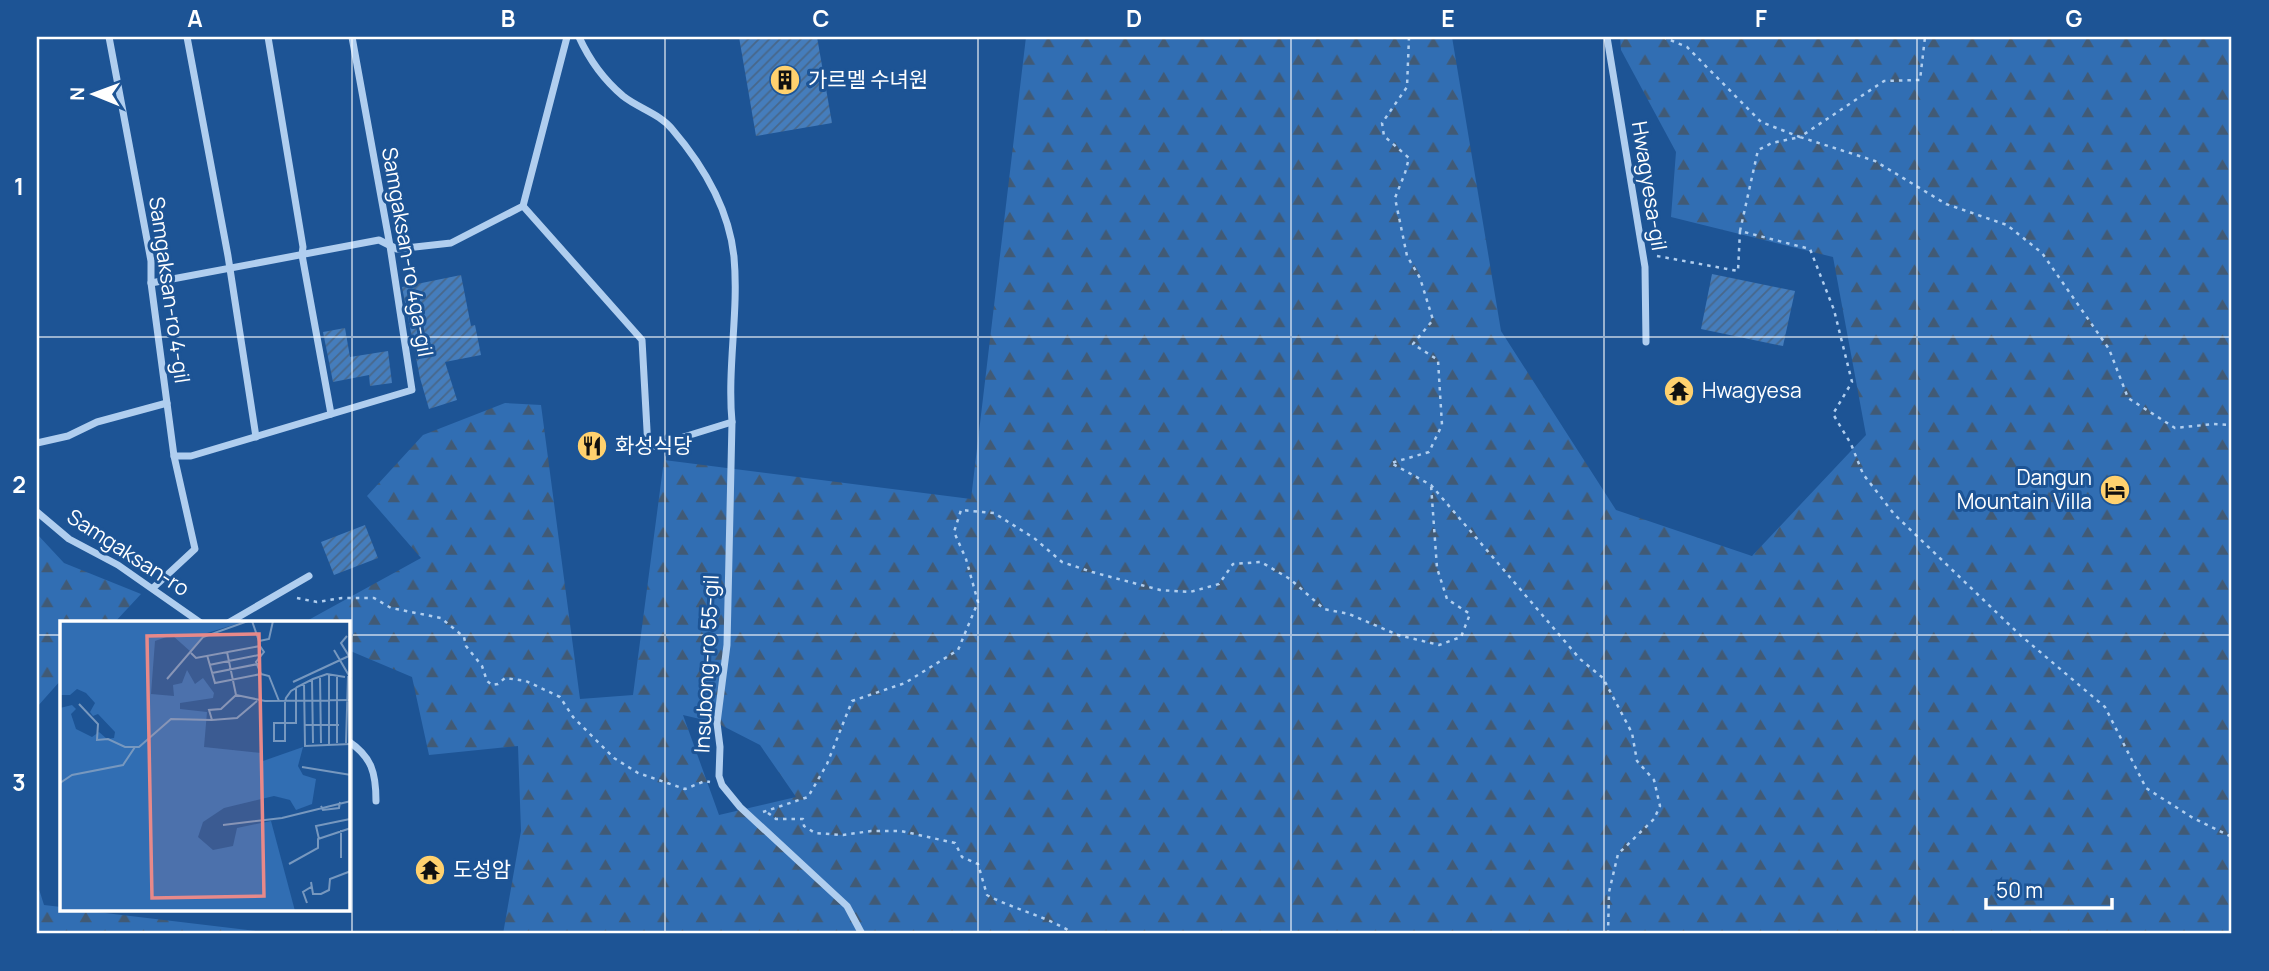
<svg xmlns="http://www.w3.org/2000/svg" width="2269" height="971" font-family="Manrope,'Noto Sans KR',sans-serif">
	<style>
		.forest { fill: url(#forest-firs); fill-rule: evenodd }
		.building { fill: url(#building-hatch) }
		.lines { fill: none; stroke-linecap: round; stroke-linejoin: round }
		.path { stroke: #b0ceef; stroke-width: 2.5; stroke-dasharray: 3.5 5; stroke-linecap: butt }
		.minor { stroke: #b0ceef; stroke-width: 7 }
		.grid { fill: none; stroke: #fff; stroke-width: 2; stroke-opacity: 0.55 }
		.labels { text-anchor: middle; stroke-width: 6; stroke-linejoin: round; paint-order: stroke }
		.poi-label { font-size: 21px; fill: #fff; stroke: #1d5495; text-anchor: start }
		.street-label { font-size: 21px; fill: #fff; stroke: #1d5495 }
		.inset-road { fill: none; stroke: #7798bf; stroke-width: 2 }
		.view { fill: #e88989; fill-opacity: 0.15; stroke: #e88989; stroke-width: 3.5 }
		.inset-edge { fill: none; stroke: #fff; stroke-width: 3.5 }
		.neatline { fill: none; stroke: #fff; stroke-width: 2.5 }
		.grid-label { font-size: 23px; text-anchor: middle; font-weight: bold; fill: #fff }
	</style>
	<defs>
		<pattern id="forest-firs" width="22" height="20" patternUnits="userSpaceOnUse" patternTransform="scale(1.75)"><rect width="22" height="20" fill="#316eb3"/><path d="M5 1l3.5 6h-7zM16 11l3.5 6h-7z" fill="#415a75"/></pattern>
		<pattern id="building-hatch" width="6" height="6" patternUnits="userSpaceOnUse" patternTransform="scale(1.75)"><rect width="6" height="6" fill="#457dbc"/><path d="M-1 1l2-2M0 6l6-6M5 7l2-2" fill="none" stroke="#48678a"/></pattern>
	</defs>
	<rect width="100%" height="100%" fill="#1d5495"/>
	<g class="forest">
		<path d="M1026,37H1452L1501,331L1616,510L1752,556L1866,435L1833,257L1671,217L1676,152L1621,50L1620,37H2232V934H503L521,831L518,746L429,755L412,677L348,650V623H303L421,558L367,496L423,435L505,403L541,405L580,699L633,695L664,460L971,499ZM683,715L717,723L760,745L796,797L719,815Z"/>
		<path d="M37,534L64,563L141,594L114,623H61V680L37,707Z"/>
		<path d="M37,883L44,905L61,907V910H80L280,934H37Z"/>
	</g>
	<g class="building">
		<path d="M739,37H817L832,123L756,136Z"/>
		<path d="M1712,274L1795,291L1783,346L1701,329Z"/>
		<path d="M461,275L471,326L475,325L481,355L445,362L457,400L429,409L420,378L402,287Z"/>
		<path d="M345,328L350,357L388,351L392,383L370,386L369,375L333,382L323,332Z"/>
		<path d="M365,525L378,558L334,575L321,542Z"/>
	</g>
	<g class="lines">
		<g class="path">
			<path d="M1409,37L1407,87L1382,123L1384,136L1409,158L1405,173L1395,198L1407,256L1420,278L1433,320L1413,344L1438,360L1442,425L1429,452L1391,463L1431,485L1580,659L1603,678L1632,733L1637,761L1654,780L1660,806L1654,819L1618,854L1609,892L1608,934"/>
			<path d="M1663,37L1687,47L1761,122L1800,137L1884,81L1920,80L1925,37"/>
			<path d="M1740,231L1758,150L1772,143L1800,137L1875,161L1946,204L2007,225L2042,253L2109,349L2128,398L2175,428L2214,424L2232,425"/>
			<path d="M1657,256L1738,271L1740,231L1810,249L1834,310L1852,382L1833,414L1851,444L1863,474L1894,514L2019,634L2105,707L2146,788L2193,818L2232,837"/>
			<path d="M297,598L317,602L342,598H374L391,608L441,618L464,637L466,646L482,666L487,681L492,685L498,684L505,678L526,681L560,697L573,717L614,758L638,773L685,789L705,781L710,782"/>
			<path d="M763,812L808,797L827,764L852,701L905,683L958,650L978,602L966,559L954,532L961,510L994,513L1034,538L1062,562L1092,572L1160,590L1190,592L1219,584L1233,564L1261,562L1290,579L1324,609L1349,614L1398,635L1439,645L1461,637L1470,614L1447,599L1437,568L1431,485"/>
			<path d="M768,813L776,819H803L804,826L815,833L843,835L871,831H901L955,843L962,857L978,864L987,895C1015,910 1047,916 1074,934"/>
		</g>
		<g class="minor">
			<path d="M109,37L151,261V283L174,456L195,549L153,588"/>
			<path d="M187,37L228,256L256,437"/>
			<path d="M268,37L303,247L302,255L331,414"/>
			<path d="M1607,37L1645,267L1646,342"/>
			<path d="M523,206L642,340L648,448L732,422C727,367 739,312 734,257C729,209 702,164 672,129C660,114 638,108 623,96C604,80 589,59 579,37"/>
			<path d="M151,283L379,240L397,249L451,243L523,206L567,37"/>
			<path d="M732,422L727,645L717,723L720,747L719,776L722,785L740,807L847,906L862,934"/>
			<path d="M37,443L68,436L97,422L167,403"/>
			<path d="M174,456H191L412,390L390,246L352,37"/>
			<path d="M37,512L69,539L118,565L201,623"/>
			<path d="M228,623L309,576"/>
			<path d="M348,741C372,757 376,773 376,801"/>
		</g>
	</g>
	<path class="grid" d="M352,37V934M665,37V934M978,37V934M1291,37V934M1604,37V934M1917,37V934M37,337H2232M37,635H61M348,635H2232"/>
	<defs>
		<g id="building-disc" transform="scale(1.575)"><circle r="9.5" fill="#ffd16e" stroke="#1d5495"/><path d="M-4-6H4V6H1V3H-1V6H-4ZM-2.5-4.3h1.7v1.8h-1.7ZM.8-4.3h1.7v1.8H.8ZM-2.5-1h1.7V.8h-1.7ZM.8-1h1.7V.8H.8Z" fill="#111"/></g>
		<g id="temple-disc" transform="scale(1.575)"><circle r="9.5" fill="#ffd16e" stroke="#1d5495"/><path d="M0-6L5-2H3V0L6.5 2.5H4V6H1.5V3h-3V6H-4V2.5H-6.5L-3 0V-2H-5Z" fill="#111"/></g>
		<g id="restaurant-disc" transform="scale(1.575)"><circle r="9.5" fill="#ffd16e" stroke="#1d5495"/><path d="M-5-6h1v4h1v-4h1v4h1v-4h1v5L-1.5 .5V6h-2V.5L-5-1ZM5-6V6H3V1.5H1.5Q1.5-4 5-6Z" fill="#111"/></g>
		<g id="hotel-disc" transform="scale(1.575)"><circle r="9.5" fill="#ffd16e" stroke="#1d5495"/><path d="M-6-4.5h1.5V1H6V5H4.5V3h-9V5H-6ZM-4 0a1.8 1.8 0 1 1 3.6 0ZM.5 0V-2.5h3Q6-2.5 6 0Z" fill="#111"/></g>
	</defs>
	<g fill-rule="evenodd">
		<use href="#building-disc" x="785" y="80"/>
		<use href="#temple-disc" x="1679" y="391"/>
		<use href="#restaurant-disc" x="592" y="446"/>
		<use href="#hotel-disc" x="2115" y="490"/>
		<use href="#temple-disc" x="430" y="870"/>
	</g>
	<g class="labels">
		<g class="poi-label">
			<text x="808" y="87">가르멜 수녀원</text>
			<text x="1702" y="398">Hwagyesa</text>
			<text x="615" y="453">화성식당</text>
			<text x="2092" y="485" text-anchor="end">Dangun<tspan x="2092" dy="24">Mountain Villa</tspan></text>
			<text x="453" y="877">도성암</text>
		</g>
		<g class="street-label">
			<text transform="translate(1649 186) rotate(81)" y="7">Hwagyesa-gil</text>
			<text transform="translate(407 252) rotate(80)" y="7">Samgaksan-ro 4ga-gil</text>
			<text transform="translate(169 290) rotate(82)" y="7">Samgaksan-ro 4-gil</text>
			<text transform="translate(128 553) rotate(33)" y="7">Samgaksan-ro</text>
			<text transform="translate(707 664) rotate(-87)" y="7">Insubong-ro 55-gil</text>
		</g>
	</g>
	<g transform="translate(60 621)">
		<rect width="290" height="290" fill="#1d5495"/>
		<path d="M0,0H186L144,13L131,31L112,14L95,20L91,73L114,75L113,64L122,62L127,49L135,63L143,57L154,72L153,77L120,82V88L147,91L144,126L201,132L203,140L243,126L238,145L243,154L256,158L252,183L236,189L230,179L214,175L164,187L143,201L138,216L153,229L173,225L177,207L211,200L235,290H0V87L12,84L16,88L11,93L16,108L32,116L39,111L47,118L54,117L55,111L38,93L33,95L30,91L35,82L26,72L17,68L10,74H0Z" fill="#316eb3"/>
		<path class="inset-road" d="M192,0L199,20L209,18L213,0M287,15L281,22L289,35M274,29L291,58M167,31L176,74L205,80L291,79M131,32L136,37L200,25L204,31L196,41L201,53M147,34L155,62L201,53M149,44L199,34M152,52L198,43M201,53L209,55L219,80M269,53V123M260,55L261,122M277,55V122M107,58L143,16L188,0M252,59L253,122M233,61L291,34M244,62L245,125L291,123M236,67V102H214V120H225V81L226,77L231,70L236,67L237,66L253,58L267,53L285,56M176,74L161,88L149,89L152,99L177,97L197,80M19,83L38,103L37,119L48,118L65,126H79L111,98L152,99M244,104H279M286,122L288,55M242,146L291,154M0,162L12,154L63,144L75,126M261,185L263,189L279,187L280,181M163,204L222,197L291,180M281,209V237M259,218L256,205L290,198M229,243L258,227V218L291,207M251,261L253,273H261L269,269L270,258L291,250M247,282L243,271L251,266"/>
		<path class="view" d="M199,13L204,275L92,277L87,15Z"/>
		<rect width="290" height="290" class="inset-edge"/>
	</g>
	<rect width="2269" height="971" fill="none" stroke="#1d5495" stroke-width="77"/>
	<g transform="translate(94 94) rotate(271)" stroke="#1d5495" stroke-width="5" paint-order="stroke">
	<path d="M0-5L12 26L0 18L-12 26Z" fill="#ffffff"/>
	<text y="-10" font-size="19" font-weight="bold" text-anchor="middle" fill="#ffffff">N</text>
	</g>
	<path d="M1986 898v10h126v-10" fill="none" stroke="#ffffff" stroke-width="3.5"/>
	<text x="1996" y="898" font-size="21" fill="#ffffff" stroke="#1d5495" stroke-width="5" paint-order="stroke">50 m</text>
	<rect x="38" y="38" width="2192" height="894" class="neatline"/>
	<g class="grid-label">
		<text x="195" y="27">A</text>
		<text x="508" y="27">B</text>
		<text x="821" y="27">C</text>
		<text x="1134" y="27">D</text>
		<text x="1448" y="27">E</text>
		<text x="1761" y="27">F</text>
		<text x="2074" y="27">G</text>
		<text x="19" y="195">1</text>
		<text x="19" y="493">2</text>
		<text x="19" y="791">3</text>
	</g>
</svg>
